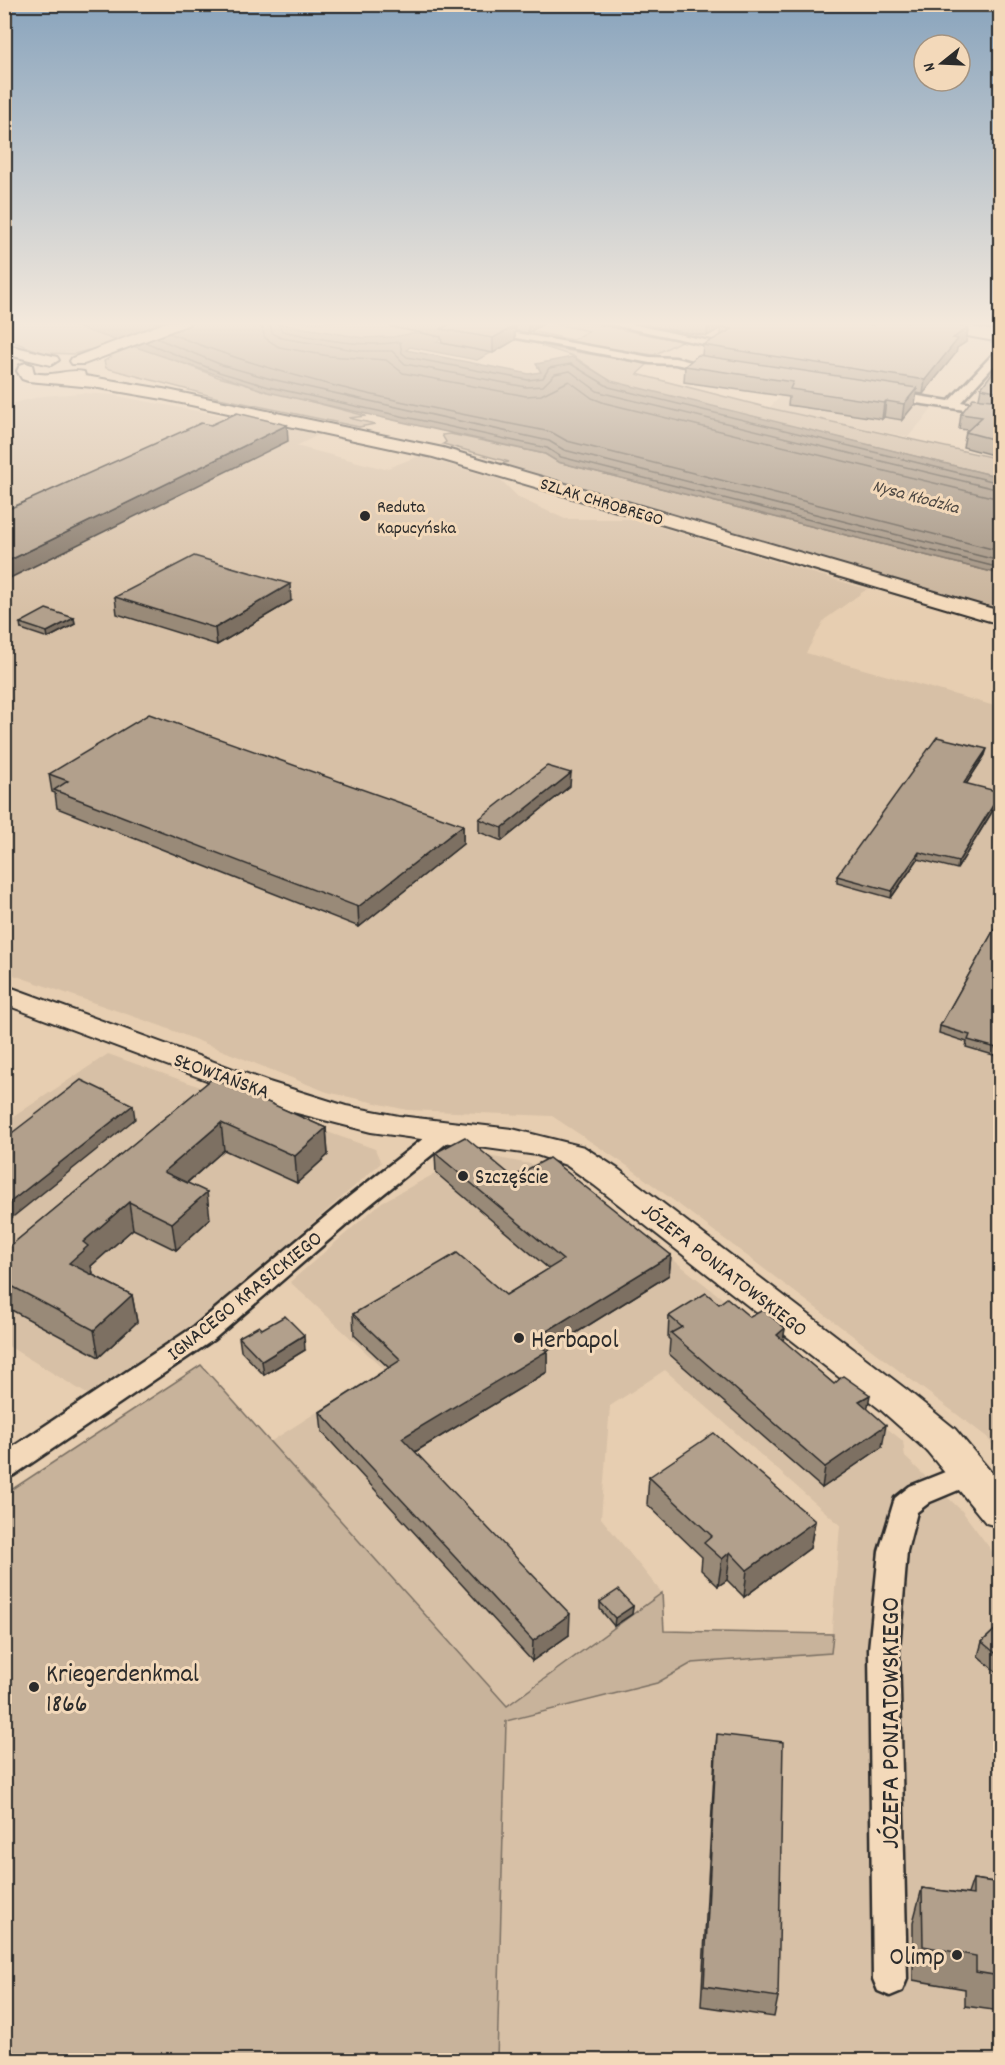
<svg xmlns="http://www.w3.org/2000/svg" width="1005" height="2065" font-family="Dekko,sans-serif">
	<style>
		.built { fill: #d7c0a6 }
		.green { fill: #c8b39b; stroke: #7a6f63; stroke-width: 1.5 }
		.water { fill: #9c8d7c; stroke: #6f665c; stroke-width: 1.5 }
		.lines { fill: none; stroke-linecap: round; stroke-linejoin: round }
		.shore { stroke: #58524b; stroke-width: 1.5 }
		.street-casing { stroke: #2b2b2b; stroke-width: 5 }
		.secondary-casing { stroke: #2b2b2b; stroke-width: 4 }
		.street { fill: #f3d9ba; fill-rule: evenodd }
		.secondary { fill: #f3d9ba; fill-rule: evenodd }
		.wall { fill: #998a78; stroke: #2b2b2b; stroke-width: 1.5 }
		.shaded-wall { fill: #7d7062; stroke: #2b2b2b; stroke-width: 1.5 }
		.building { fill: #b2a08c; stroke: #2b2b2b; stroke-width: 1.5 }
		.poi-dot { fill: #2b2b2b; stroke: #f3d9ba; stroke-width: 2 }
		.labels { text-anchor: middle; stroke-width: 6; stroke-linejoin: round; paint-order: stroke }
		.far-water-label { font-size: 18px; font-style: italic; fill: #4d4843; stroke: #f3d9ba }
		.far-street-label { font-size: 18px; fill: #2b2b2b; stroke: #f3d9ba }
		.far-poi-label { font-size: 18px; fill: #2b2b2b; stroke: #f3d9ba; text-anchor: start }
		.street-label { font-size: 21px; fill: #2b2b2b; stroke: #f3d9ba }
		.poi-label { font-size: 21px; fill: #2b2b2b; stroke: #f3d9ba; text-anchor: start }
		.near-poi-label { font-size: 26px; fill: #2b2b2b; stroke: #f3d9ba; text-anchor: start }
		.near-street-label { font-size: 26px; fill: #2b2b2b; stroke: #f3d9ba }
	</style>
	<rect width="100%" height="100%" fill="#e7ceb1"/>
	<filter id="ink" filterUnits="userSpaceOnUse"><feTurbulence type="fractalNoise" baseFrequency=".0167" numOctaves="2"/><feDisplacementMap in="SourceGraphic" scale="12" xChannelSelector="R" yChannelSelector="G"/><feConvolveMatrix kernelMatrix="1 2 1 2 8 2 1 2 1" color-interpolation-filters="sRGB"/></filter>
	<g filter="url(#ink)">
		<g class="built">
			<path d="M791,386L934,407L908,437L769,408Z"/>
			<path d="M82,393L112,395L320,434L296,446L385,469L419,456L501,480L519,498L565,519H633L867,589L824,620L806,653L995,706L1000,700V1456L987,1437L629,1167L552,1116L407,1110L327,1092L161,1026L5,972V401L14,403L43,396Z"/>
			<path d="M108,1054L375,1149L381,1163L203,1319L87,1394L5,1344L4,1123Z"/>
			<path d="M488,1156L536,1165L576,1183L903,1441L905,1457L962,1511L1000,1562V2060H497L506,1721L657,1683L692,1663L830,1653L840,1525L665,1370L610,1406L601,1518L662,1593L507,1706L270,1442L384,1369L290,1282L382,1202L466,1157Z"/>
		</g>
		<g class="green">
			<path d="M5,322H62L139,346L218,377L366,416L349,418L375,424L359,427L219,398L106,368L104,361L111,357L88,350L74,354L44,353L5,339L7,337L5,336Z"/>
			<path d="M268,322H411L449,329L393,337L363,338Z"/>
			<path d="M487,322L573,340L589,331L551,323L583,322L681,341L654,355L517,335Z"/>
			<path d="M541,346L648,364L637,374L769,408L1000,459V477L611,382L598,376L601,375L573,356Z"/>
			<path d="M450,434L545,454L558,462L1000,574V613L508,469L498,464L509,462L443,444L446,442L442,435Z"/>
			<path d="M201,1365L507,1706L662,1593L664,1631L833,1634L831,1653L692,1663L657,1683L506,1721L497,2060H5V1494Z"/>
		</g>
		<path class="water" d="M62,322H268L363,338L393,337L431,330H460L436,342L491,353L477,360L410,347L406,350L529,374L541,372L536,364L572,357L611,381L1000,477V574L558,462L545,454L268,392Z"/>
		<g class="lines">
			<g class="shore">
				<path d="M260,322L265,338L279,347L329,356L386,360L403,373L526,396L541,395L569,381L592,398L605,403L1000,499"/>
				<path d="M269,322L272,333L281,338L361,351H392L405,364L526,387L543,386L555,374L570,371L597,391L607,394L1000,490"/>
				<path d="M277,322L282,331C321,339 360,348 400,342L402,353L407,357L528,380L543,378L549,368L571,364L609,387L1000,483"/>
				<path d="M169,333C292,383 421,406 551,432L567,441L1000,551"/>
				<path d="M156,338L222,365L271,379L549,441L564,450L1000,561"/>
				<path d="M145,342L219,372L269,387L547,448L561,457L1000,568"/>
			</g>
			<g class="street-casing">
				<g id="street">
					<path d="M431,322H455L650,357L675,358L721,369L715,372L675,364L650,363Z"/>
					<path d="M600,322H622L714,342L708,345Z"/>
					<path d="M1000,350V359L961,402L1000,409V415L888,399L882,395L888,391L949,401L996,351Z"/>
					<path d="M446,1125L454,1127L457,1132L454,1137L366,1208L213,1340L14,1475L4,1478V1453L195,1326L350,1196L438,1127Z"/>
					<path d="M970,1462L980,1465L984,1473L980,1481L930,1502L917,1512L907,1551L899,1649L907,1979L902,1991L890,1996L878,1991L873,1979L869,1649L879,1551L895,1498L910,1486Z"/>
				</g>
			</g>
			<g class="secondary-casing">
				<g id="secondary">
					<path d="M167,322H190L187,325L84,364H72L70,361L72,358Z"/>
					<path d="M910,322H944L1000,332V342L918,327Z"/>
					<path d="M4,344L57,357L59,360L51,365L4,354Z"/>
					<path d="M26,363L32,365L34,373C52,378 68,368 84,372L85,376L163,389L443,448L1000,611V624L433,457L163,399L93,387L28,381L22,379L17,371L20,365Z"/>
					<path d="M4,985L269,1082L346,1106L399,1116L512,1129L584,1147L618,1169L907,1390L955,1429L1000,1483V1527L986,1523L927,1451L881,1410L594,1185L566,1165L537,1155L371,1132L289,1111L4,1004Z"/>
				</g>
			</g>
			<use href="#street" class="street"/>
			<use href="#secondary" class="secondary"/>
		</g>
		<g class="wall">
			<path d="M391,322H546L528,333L515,331V340L493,353L442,343L441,337L391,327Z"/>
			<path d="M626,322H855L873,325L968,328L966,342L957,348L956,353L923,394L916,393L915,404L902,420L884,417L882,419L788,405L789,397L684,382L685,366L702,355L703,345L721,336V328L707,336Z"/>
			<path d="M1000,363V457L963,447L966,432L968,430L959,429L961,414L979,398L981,388Z"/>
			<path d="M115,597L291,601L217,645L117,614Z"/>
			<path d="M74,618L75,624L48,638L21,629L20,623Z"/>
			<path d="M985,755L966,784L1000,799L957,869L918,859L891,898L837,883V876Z"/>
			<path d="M49,774L463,825V844L359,927L57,808L55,793L52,792Z"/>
			<path d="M570,786L502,841L479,832V819Z"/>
			<path d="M1000,878V899L993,896L994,890Z"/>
			<path d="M1000,919V1057L966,1047L967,1042L939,1033L940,1026Z"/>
			<path d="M213,1078L326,1128L328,1155L297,1183L224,1150L187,1183L210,1219L176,1250L133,1229L91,1266L93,1273L91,1274L132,1295L137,1322L99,1357L4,1306V1251Z"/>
			<path d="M435,1153L513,1177L671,1255L669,1275L547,1351V1372L415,1452L569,1635L532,1661L322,1432L320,1412L389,1368L354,1335L353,1314L506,1295L549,1269L436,1173Z"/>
			<path d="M719,1304L750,1317L785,1328L783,1341L834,1384L867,1409L882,1447L822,1488L669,1354L670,1340L668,1338L669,1316Z"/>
			<path d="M262,1329L305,1350L264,1375L241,1351L239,1337Z"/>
			<path d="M649,1477L815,1521L810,1548L744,1597L727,1580L718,1586L701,1570L702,1557L647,1504Z"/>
			<path d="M600,1602L633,1606L632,1614L614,1626L600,1609Z"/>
			<path d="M1000,1625V1675L978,1656L982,1642Z"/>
			<path d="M717,1734L778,1997L774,2017L701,2006L715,1755Z"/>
			<path d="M973,1879L1000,1883V2011L965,2006V1989L913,1980V1922L922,1888L968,1894Z"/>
		</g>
		<g class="shaded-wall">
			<path d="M528,322H546L528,333Z"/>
			<path d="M708,322H731L707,336Z"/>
			<path d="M515,326V340L493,353V338Z"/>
			<path d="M968,328L966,342L957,348L956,353L923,394L925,380L953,338Z"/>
			<path d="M917,388L915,404L902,420L904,404Z"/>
			<path d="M886,401L884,417L882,419L884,403Z"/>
			<path d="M287,425L288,441L4,581V563Z"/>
			<path d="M290,584L291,601L217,645L215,628Z"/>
			<path d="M74,618L75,624L48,638L47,632Z"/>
			<path d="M987,749L985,755L963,789L964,783Z"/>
			<path d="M571,773L570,786L502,841V828Z"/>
			<path d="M1000,794V799L957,869L958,862Z"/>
			<path d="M463,825V844L359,927L358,907Z"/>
			<path d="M919,852L918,859L891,898L892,891Z"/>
			<path d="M133,1105L135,1119L4,1224V1207Z"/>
			<path d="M221,1123L224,1150L168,1199L164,1172Z"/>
			<path d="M326,1128L328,1155L297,1183L295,1156Z"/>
			<path d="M207,1192L210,1219L176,1250L172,1223Z"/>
			<path d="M129,1202L133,1229L91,1266L93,1273L74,1290L69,1263L83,1242Z"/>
			<path d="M671,1255L669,1275L544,1353L547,1351V1372L403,1459L402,1438L532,1340Z"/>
			<path d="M132,1295L137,1322L99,1357L94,1330Z"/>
			<path d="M785,1328L782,1349L777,1335Z"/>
			<path d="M304,1335L305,1350L264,1375L262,1361Z"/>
			<path d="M870,1395L866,1417L859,1401Z"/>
			<path d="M886,1425L882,1447L822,1488L825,1467Z"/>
			<path d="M815,1521L810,1548L744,1597L747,1570Z"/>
			<path d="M730,1552L727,1580L718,1586L722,1559Z"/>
			<path d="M633,1606L632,1614L614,1626L615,1618Z"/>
			<path d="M570,1614L569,1635L532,1661L533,1641Z"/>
		</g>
		<g class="building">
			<path d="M438,322H494L515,326L493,338L441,329L450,324Z"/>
			<path d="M730,322H855L873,325L877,322H939L968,328L953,338L958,339L925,380L703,345L732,329L721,327Z"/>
			<path d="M698,355L917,388L904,404L886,401L884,403L790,389L793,382L685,366Z"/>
			<path d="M1000,363V392L981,388Z"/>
			<path d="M973,398L1000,401V441L966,432L982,417L961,414Z"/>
			<path d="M237,413L287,425L4,563V511L201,423L211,425Z"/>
			<path d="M194,556L290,584L215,628L115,597Z"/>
			<path d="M46,609L74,618L47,632L20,623Z"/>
			<path d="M149,714L463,825L358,907L54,790L68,781L49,774Z"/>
			<path d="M937,737L987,749L964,783L1000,792V794L958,862L919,852L892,891L837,876Z"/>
			<path d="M547,766L571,773L502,828L479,819Z"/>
			<path d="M1000,878V892L994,890Z"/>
			<path d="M1000,919V1049L968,1040L970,1035L940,1026Z"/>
			<path d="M213,1078L326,1128L295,1156L221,1123L164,1172L207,1192L172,1223L129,1202L83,1242L88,1246L69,1263L132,1295L94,1330L4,1282V1251Z"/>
			<path d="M81,1080L133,1105L4,1207V1139Z"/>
			<path d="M465,1137L513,1177L549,1158L671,1255L532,1340L547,1351L402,1438L570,1614L533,1641L320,1412L401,1360L353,1314L457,1253L506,1295L563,1260L435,1153Z"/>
			<path d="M706,1293L719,1304L727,1298L750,1317L763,1310L785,1328L777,1335L834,1384L843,1376L870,1395L859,1401L886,1425L825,1467L671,1333L682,1327L669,1316Z"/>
			<path d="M285,1316L304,1335L262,1361L239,1337L259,1326L262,1329Z"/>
			<path d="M714,1433L815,1521L747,1570L730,1552L722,1559L704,1543L712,1536L649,1477Z"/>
			<path d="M618,1590L633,1606L615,1618L600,1602Z"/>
			<path d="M1000,1625V1657L982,1642Z"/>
			<path d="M717,1734L783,1742L778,1997L704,1986Z"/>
			<path d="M973,1879L1000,1883V1976L976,1972V1956L923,1946L922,1888L973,1895Z"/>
		</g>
	</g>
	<linearGradient id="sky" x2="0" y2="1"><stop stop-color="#89a4bd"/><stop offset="0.53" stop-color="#f4e9dc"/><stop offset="1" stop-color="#f4e9dc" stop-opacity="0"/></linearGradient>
	<rect width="1005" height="611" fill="url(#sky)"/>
	<g class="poi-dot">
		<circle cx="365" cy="516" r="6"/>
		<circle cx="463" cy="1176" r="6"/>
		<circle cx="519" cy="1338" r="6"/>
		<circle cx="34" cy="1687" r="6"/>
		<circle cx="957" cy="1955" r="6"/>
	</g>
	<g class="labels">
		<g class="far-water-label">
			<text transform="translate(916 496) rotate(15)" y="6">Nysa Kłodzka</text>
		</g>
		<g class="far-street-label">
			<text transform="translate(602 501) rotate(17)" y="6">SZLAK CHROBREGO</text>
		</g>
		<g class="far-poi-label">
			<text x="377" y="512">Reduta<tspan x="377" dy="21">Kapucyńska</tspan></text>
		</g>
		<g class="street-label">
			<text transform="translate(222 1075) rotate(20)" y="7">SŁOWIAŃSKA</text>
			<text transform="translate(725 1269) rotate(38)" y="7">JÓZEFA PONIATOWSKIEGO</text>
			<text transform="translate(244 1295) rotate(-39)" y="7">IGNACEGO KRASICKIEGO</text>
		</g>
		<g class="poi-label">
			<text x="475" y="1183">Szczęście</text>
		</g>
		<g class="near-poi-label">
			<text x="531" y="1347">Herbapol</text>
			<text x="46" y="1681">Kriegerdenkmal<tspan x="46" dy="30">1866</tspan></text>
			<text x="945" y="1964" text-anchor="end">Olimp</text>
		</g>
		<g class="near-street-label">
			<text transform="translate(889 1723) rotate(-90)" y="9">JÓZEFA PONIATOWSKIEGO</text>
		</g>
	</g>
	<rect width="1005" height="2065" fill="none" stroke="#f3d9ba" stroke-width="24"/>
	<rect x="12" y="12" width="981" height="2041" fill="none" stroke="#2b2b2b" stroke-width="2" filter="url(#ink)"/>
	<g transform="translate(942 63) rotate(252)"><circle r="28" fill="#f3d9ba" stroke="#a39381" stroke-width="1.5"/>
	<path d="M0-4.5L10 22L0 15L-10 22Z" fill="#2b2b2b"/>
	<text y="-9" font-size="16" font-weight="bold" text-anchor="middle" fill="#2b2b2b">N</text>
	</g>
</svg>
